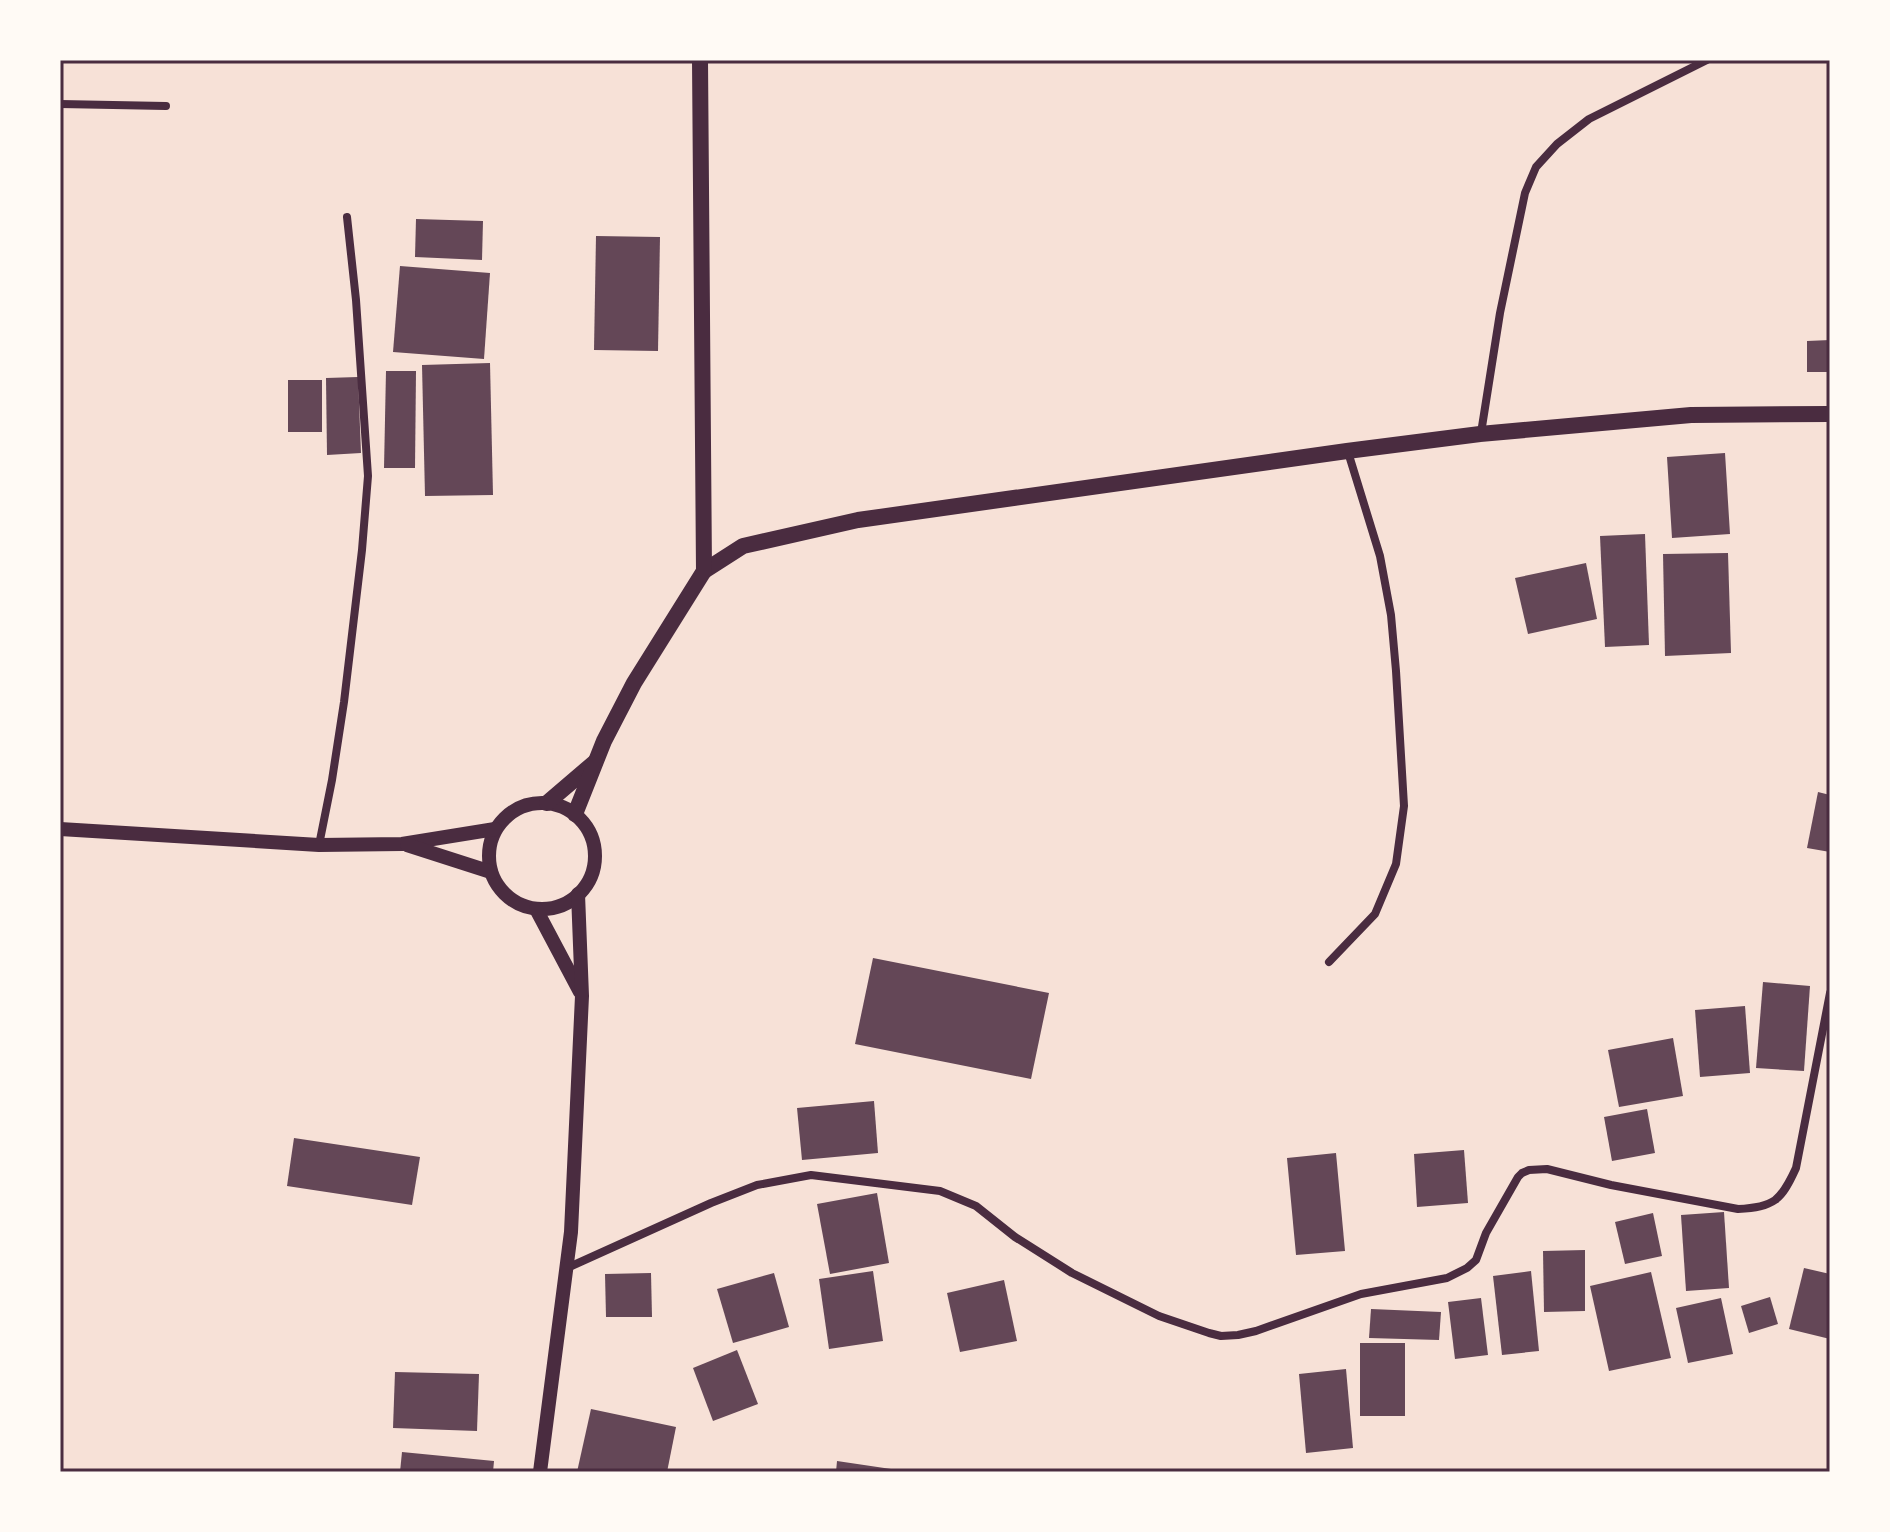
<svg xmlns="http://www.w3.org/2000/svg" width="1890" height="1532" font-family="'Fira Sans',sans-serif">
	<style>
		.building { fill: #644757 }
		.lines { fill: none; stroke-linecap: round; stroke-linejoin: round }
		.minor { stroke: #4a2c40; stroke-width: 8 }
		.tertiary { stroke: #4a2c40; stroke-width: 14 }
		.secondary { stroke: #4a2c40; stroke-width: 16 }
		.neatline { fill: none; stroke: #4a2c40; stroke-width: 3 }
	</style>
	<rect width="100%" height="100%" fill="#f7e1d7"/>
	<g class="building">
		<path d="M416,219L483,221L482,260L415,257Z"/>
		<path d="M596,236L660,237L658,351L594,350Z"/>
		<path d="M400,266L490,273L484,359L393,352Z"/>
		<path d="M1830,340V372H1807V341Z"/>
		<path d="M490,363L493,495L425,496L422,365Z"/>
		<path d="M386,371H416L415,468H384Z"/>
		<path d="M358,377L361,453L327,455L326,378Z"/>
		<rect x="288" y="380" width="34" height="52"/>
		<path d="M1725,453L1730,534L1672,538L1667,457Z"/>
		<path d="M1645,534L1649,645L1605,647L1600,536Z"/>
		<path d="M1728,553L1731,653L1665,656L1663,554Z"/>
		<path d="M1586,563L1597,619L1528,634L1515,578Z"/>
		<path d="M1818,792L1830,795V852L1807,848Z"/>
		<path d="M873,958L1049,993L1031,1079L855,1044Z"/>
		<path d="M1763,982L1810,986L1804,1071L1756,1068Z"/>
		<path d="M1745,1006L1750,1073L1700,1077L1695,1010Z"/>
		<path d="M1673,1038L1683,1096L1619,1107L1608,1050Z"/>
		<path d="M874,1101L878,1153L802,1160L797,1108Z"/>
		<path d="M1647,1109L1655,1153L1612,1161L1604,1117Z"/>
		<path d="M294,1138L420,1157L412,1205L287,1186Z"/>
		<path d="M1464,1150L1468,1203L1417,1207L1414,1154Z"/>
		<path d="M1336,1153L1345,1251L1296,1255L1287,1158Z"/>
		<path d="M877,1193L889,1263L830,1274L817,1204Z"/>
		<path d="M1724,1212L1729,1288L1686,1291L1681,1215Z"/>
		<path d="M1653,1213L1662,1256L1625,1264L1615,1222Z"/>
		<path d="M1585,1250V1311L1544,1312L1543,1251Z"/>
		<path d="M1804,1268L1830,1274V1339L1789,1329Z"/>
		<path d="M873,1271L883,1341L829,1349L819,1279Z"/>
		<path d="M1531,1271L1539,1351L1502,1355L1493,1276Z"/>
		<path d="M1651,1272L1671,1358L1609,1371L1590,1286Z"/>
		<path d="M651,1273L652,1317H606L605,1274Z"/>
		<path d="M774,1273L789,1327L733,1343L717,1289Z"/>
		<path d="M1004,1280L1017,1341L960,1352L947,1293Z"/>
		<path d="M1770,1297L1778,1324L1749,1333L1741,1306Z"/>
		<path d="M1481,1298L1488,1355L1455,1359L1448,1302Z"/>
		<path d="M1721,1298L1733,1354L1688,1363L1676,1308Z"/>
		<path d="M1371,1309L1441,1312L1439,1340L1369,1338Z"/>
		<rect x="1360" y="1343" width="45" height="73"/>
		<path d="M737,1350L758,1404L713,1421L693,1368Z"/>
		<path d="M1346,1369L1353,1448L1306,1453L1299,1374Z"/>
		<path d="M395,1372L479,1374L477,1431L393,1428Z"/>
		<path d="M591,1409L676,1427L667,1472H577Z"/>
		<path d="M402,1452L494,1461L493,1472H400Z"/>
		<path d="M837,1461L891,1469V1472H836Z"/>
	</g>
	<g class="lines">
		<g class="minor">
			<path d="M60,104L166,106"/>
			<path d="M1481,433L1500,313L1525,193L1536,167L1557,144L1589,119L1707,60"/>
			<path d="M319,845L332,780L344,702L362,550L368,476L356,300L347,217"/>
			<path d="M1329,962L1375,914L1396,864L1404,806L1396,671L1391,615L1380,556L1348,452"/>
			<path d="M567,1268L711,1203L757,1185L811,1175L940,1191L976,1206L1015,1237L1072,1273L1159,1316L1209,1333L1221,1336L1238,1335L1256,1331L1361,1294L1447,1278L1467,1268L1476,1260L1486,1233L1518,1177L1522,1173L1529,1170L1547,1169L1611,1185L1738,1209C1774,1207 1781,1201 1796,1168L1830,993"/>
		</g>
		<g class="tertiary">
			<circle cx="542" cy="856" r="53"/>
			<path d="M60,829L319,845L402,844L495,829"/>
			<path d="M407,845L491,872"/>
			<path d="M536,909L580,992"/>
			<path d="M540,1472L571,1232L582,996L578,894"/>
		</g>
		<g class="secondary">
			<path d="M704,571L743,546L858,520L1347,451L1480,434L1691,415L1830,414"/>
			<path d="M547,803L595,762"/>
			<path d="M575,814L604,741L634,683L704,571L700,60"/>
		</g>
	</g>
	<rect width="1890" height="1532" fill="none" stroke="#fffaf5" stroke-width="124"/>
	<rect x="62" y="62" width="1766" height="1408" class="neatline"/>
</svg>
